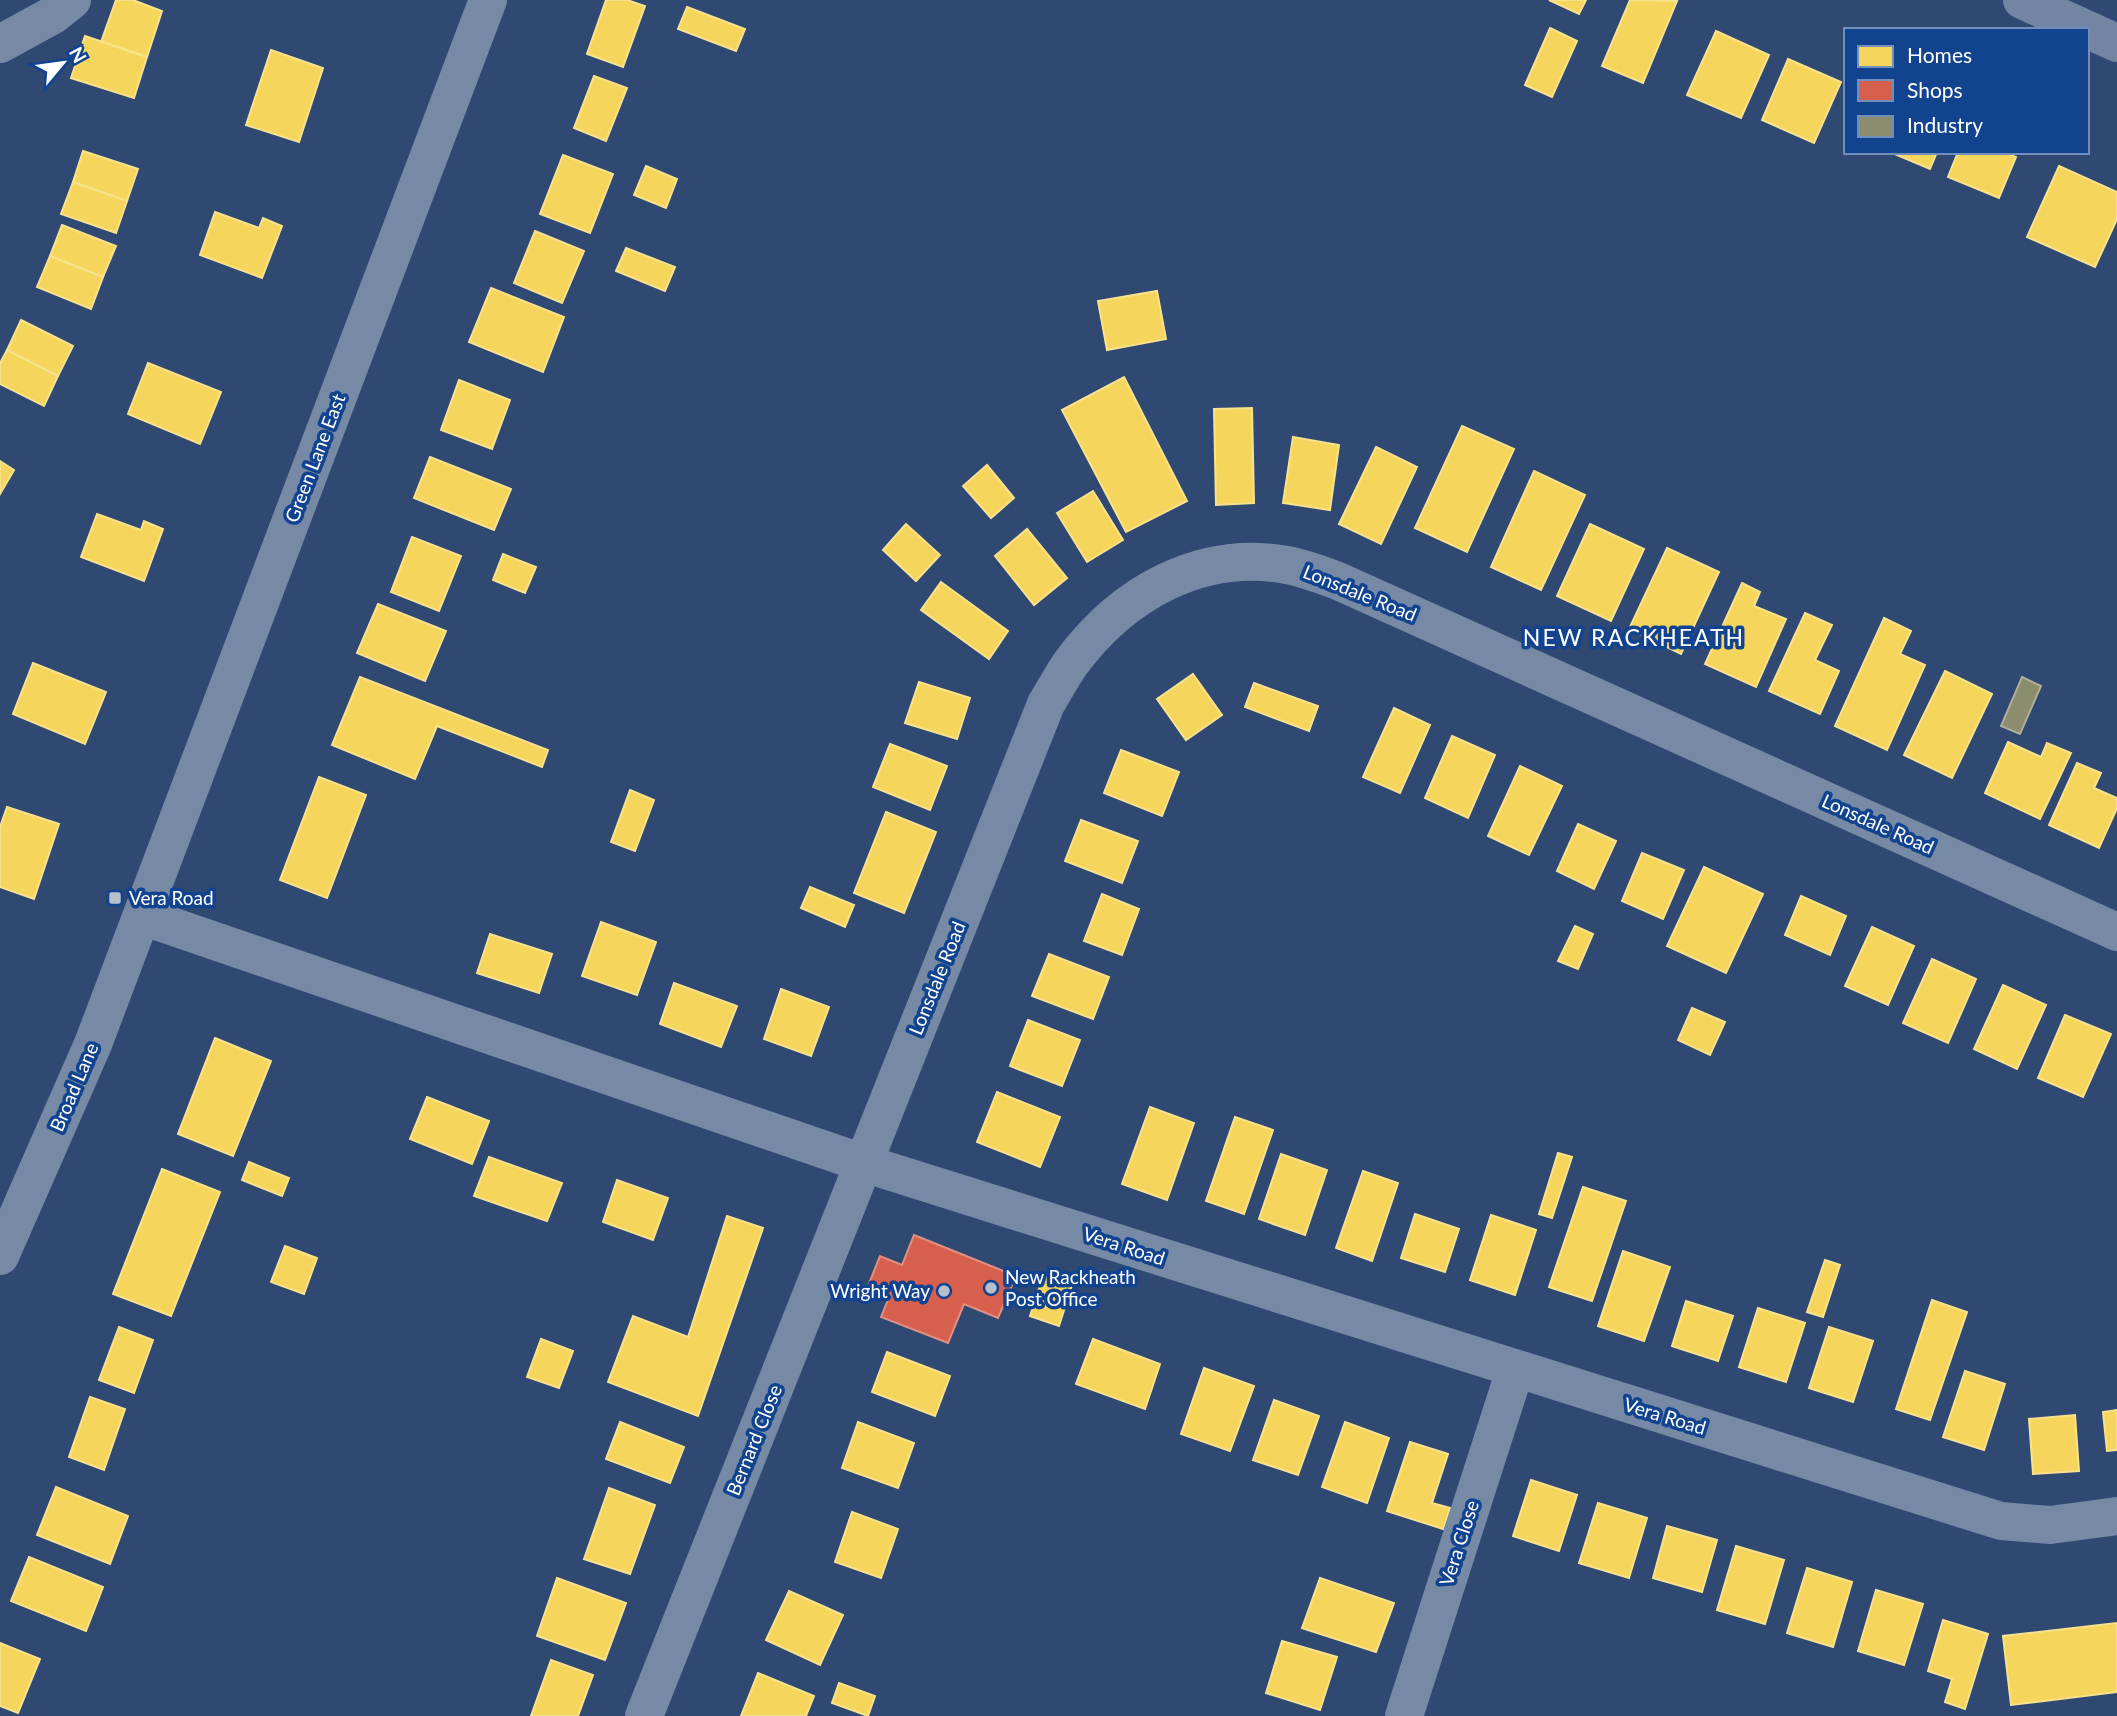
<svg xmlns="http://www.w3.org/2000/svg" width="2117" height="1716" font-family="Lato,sans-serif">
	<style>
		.homes { fill: #f6d55c; stroke: #f9e28d; stroke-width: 2 }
		.shops { fill: #d6604d; stroke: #e29082; stroke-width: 2 }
		.industry { fill: #8c8c6e; stroke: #aeae9a; stroke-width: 2 }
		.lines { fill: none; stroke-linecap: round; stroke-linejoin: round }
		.street { stroke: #768aa6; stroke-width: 38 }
		.secondary { stroke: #7285a2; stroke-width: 38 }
		.poi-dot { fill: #b6bfce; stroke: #12438f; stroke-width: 2.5 }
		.labels { text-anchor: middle; stroke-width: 7; stroke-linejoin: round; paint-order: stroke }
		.street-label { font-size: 19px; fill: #fff; stroke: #12438f }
		.poi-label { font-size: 19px; fill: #fff; stroke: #12438f; text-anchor: start }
		.quarter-label { font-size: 23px; letter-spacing: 2px; fill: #fff; stroke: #12438f }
	</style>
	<rect width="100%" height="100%" fill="#2f4972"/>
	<g class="homes">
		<path d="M116,0H133L162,11L147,57L101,42Z"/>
		<path d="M606,0H627L645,6L623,67L587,54Z"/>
		<path d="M1549,0H1586L1579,14Z"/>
		<path d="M1630,0L1677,1L1643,83L1602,66Z"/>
		<path d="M687,7L745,29L736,51L678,29Z"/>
		<path d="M1550,28L1577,41L1552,97L1525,85Z"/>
		<path d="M1716,31L1769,55L1741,118L1687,95Z"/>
		<path d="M85,36L147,57L134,98L71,78Z"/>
		<path d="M271,50L323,68L299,142L246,125Z"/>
		<path d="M1788,59L1841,82L1814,143L1762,120Z"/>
		<path d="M594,76L627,88L606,141L574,128Z"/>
		<path d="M83,151L138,169L127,201L73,182Z"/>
		<path d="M1890,152H1937L1930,169Z"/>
		<path d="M1958,152H2004L2016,157L1999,198L1948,177Z"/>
		<path d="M563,155L613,174L590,233L540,214Z"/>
		<path d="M646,166L677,179L666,208L634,195Z"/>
		<path d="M2059,166L2117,192V219L2095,267L2027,237Z"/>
		<path d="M73,182L127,201L116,233L61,214Z"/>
		<path d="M215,212L259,228L263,218L282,226L262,278L200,255Z"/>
		<path d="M62,225L116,246L103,277L50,256Z"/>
		<path d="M535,231L584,251L562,303L514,283Z"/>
		<path d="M626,248L675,267L665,291L616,271Z"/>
		<path d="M50,256L103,277L91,309L37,287Z"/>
		<path d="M491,288L564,317L543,372L469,342Z"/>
		<path d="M1157,291L1166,339L1107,350L1098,301Z"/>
		<path d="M21,320L73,346L58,376L7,350Z"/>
		<path d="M7,350L58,376L44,406L0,384V363Z"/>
		<path d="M148,363L221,392L200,444L128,414Z"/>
		<path d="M1124,377L1187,501L1126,532L1062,410Z"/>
		<path d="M459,380L510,400L492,449L441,430Z"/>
		<path d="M1252,408L1254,503L1216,505L1214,409Z"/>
		<path d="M1462,426L1514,449L1467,552L1415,528Z"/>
		<path d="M1293,437L1339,445L1330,510L1283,503Z"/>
		<path d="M1376,447L1417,467L1381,544L1339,524Z"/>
		<path d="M430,457L511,489L494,530L414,498Z"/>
		<path d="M0,461L14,470L0,494Z"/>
		<path d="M987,465L1014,498L991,518L963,486Z"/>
		<path d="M1534,471L1585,495L1541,590L1491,567Z"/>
		<path d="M1093,491L1123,540L1087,562L1057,513Z"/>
		<path d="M97,514L141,530L144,521L163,529L144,581L81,557Z"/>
		<path d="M906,524L940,555L916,581L883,550Z"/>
		<path d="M1590,524L1644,549L1611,621L1557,596Z"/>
		<path d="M1027,529L1067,578L1034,605L995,556Z"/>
		<path d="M412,537L461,556L439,611L391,592Z"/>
		<path d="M1667,548L1719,572L1681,654L1629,629Z"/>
		<path d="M503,554L536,567L525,593L493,580Z"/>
		<path d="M941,582L1008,631L989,659L921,610Z"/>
		<path d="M1742,583L1760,592L1754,606L1786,619L1756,687L1705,664Z"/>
		<path d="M378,604L446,631L425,681L357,653Z"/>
		<path d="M1805,613L1832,625L1815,660L1839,671L1820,714L1769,691Z"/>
		<path d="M1884,618L1911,631L1900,654L1925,665L1887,750L1835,726Z"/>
		<path d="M33,663L106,692L85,744L13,714Z"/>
		<path d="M1945,671L1992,694L1952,778L1904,755Z"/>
		<path d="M1193,674L1222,715L1186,740L1157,699Z"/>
		<path d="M360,677L548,750L542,767L437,726L415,779L332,745Z"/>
		<path d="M919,682L970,698L957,739L905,723Z"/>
		<path d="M1254,683L1318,706L1309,731L1245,707Z"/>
		<path d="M1394,708L1430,725L1400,793L1363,777Z"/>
		<path d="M1452,736L1495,755L1468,818L1425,798Z"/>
		<path d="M2008,742L2041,757L2047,743L2071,753L2040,819L1985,793Z"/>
		<path d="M890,744L947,766L930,810L873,787Z"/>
		<path d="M1121,750L1179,772L1162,816L1104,793Z"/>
		<path d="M2077,763L2101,773L2094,788L2117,798V808L2099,848L2049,825Z"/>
		<path d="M1520,766L1562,786L1529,855L1488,836Z"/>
		<path d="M319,777L366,795L327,898L280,880Z"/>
		<path d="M630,790L654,800L635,851L611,842Z"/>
		<path d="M7,807L59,824L34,899L0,887V827Z"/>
		<path d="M886,812L936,832L904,913L854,893Z"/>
		<path d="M1081,820L1138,841L1122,883L1065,861Z"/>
		<path d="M1578,824L1616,841L1594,889L1557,871Z"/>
		<path d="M1642,853L1684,870L1663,919L1622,901Z"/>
		<path d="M1704,867L1763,894L1726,973L1667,946Z"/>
		<path d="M810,887L854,905L845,927L801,908Z"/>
		<path d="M1102,894L1139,909L1122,955L1084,941Z"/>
		<path d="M1801,896L1846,916L1830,955L1785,935Z"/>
		<path d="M601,922L656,942L637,995L582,976Z"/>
		<path d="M1575,926L1593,934L1578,969L1558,961Z"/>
		<path d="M1872,927L1914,946L1888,1005L1845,986Z"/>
		<path d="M490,934L552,954L539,993L477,973Z"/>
		<path d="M1049,954L1109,977L1093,1019L1032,996Z"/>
		<path d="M1932,959L1976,979L1948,1043L1903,1023Z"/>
		<path d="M674,983L737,1006L721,1047L660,1024Z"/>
		<path d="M2003,985L2046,1005L2017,1069L1974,1049Z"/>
		<path d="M781,989L829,1007L811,1056L764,1039Z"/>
		<path d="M1692,1008L1725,1022L1710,1055L1678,1040Z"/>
		<path d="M2065,1015L2111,1034L2083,1097L2038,1078Z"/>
		<path d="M1028,1020L1080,1040L1062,1086L1010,1066Z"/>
		<path d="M215,1038L271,1061L233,1156L178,1134Z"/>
		<path d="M997,1092L1060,1117L1040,1167L977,1142Z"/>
		<path d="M427,1097L489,1121L472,1164L410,1139Z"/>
		<path d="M1150,1107L1194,1123L1167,1200L1122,1184Z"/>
		<path d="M1235,1117L1273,1130L1244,1214L1206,1201Z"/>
		<path d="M1558,1153L1572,1157L1552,1218L1539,1214Z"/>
		<path d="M1281,1154L1327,1170L1305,1235L1259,1219Z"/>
		<path d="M489,1157L562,1183L547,1221L474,1196Z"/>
		<path d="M249,1162L289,1178L282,1196L242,1180Z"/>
		<path d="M162,1169L220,1192L171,1316L113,1294Z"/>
		<path d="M1363,1171L1398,1183L1372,1261L1336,1248Z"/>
		<path d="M617,1180L668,1198L653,1240L603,1222Z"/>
		<path d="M1583,1187L1626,1201L1592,1301L1549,1287Z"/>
		<path d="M1415,1214L1459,1229L1445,1272L1401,1258Z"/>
		<path d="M1491,1215L1536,1230L1515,1295L1470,1280Z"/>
		<path d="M727,1216L763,1228L698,1416L608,1382L633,1316L688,1337Z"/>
		<path d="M285,1246L317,1258L304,1294L271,1282Z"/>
		<path d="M1623,1251L1670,1267L1644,1341L1598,1326Z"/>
		<path d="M1825,1260L1840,1265L1823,1317L1807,1312Z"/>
		<path d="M1043,1276L1072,1285L1059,1326L1030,1316Z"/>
		<path d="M1932,1300L1967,1312L1930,1420L1896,1409Z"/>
		<path d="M1686,1301L1733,1316L1718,1361L1672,1346Z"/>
		<path d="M1758,1308L1805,1323L1786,1382L1739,1367Z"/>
		<path d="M119,1327L153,1340L134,1393L99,1380Z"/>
		<path d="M1829,1327L1873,1341L1853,1402L1809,1388Z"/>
		<path d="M541,1339L573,1351L559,1388L527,1377Z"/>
		<path d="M1093,1339L1160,1364L1145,1409L1076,1384Z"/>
		<path d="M887,1352L950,1376L935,1416L872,1392Z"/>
		<path d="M1204,1368L1254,1386L1230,1451L1181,1434Z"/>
		<path d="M1965,1371L2005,1384L1984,1450L1943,1437Z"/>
		<path d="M90,1397L125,1409L104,1470L69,1457Z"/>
		<path d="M1274,1400L1319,1416L1298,1475L1253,1460Z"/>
		<path d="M2117,1410V1450L2107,1451L2103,1412Z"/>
		<path d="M2075,1415L2079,1471L2033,1474L2029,1419Z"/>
		<path d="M620,1422L684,1447L670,1483L606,1459Z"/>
		<path d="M858,1422L914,1443L898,1488L842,1468Z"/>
		<path d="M1345,1422L1389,1438L1367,1503L1322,1487Z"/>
		<path d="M1410,1442L1448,1454L1432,1503L1450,1508L1443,1529L1387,1511Z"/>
		<path d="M1531,1480L1577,1495L1559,1551L1513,1536Z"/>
		<path d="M56,1487L128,1516L110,1564L37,1535Z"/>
		<path d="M609,1488L655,1505L630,1574L584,1559Z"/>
		<path d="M1598,1503L1647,1518L1629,1578L1579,1563Z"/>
		<path d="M852,1512L898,1529L881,1578L835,1562Z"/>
		<path d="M1667,1526L1717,1540L1702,1592L1653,1578Z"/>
		<path d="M1736,1546L1784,1560L1765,1624L1717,1610Z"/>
		<path d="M29,1557L103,1587L86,1631L11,1601Z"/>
		<path d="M1807,1568L1852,1582L1833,1647L1787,1633Z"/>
		<path d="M557,1578L626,1603L605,1660L537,1636Z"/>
		<path d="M1320,1578L1394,1603L1376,1652L1302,1628Z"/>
		<path d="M1876,1590L1923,1604L1904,1665L1858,1651Z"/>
		<path d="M789,1591L843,1615L820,1665L766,1640Z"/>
		<path d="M1943,1620L1988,1634L1965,1709L1945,1702L1952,1679L1928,1671Z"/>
		<path d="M2117,1623V1692L2011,1705L2003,1636Z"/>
		<path d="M1282,1641L1337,1657L1320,1710L1266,1693Z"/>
		<path d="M0,1643L40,1659L18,1713L0,1706Z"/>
		<path d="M551,1660L593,1675L578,1716H531Z"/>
		<path d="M758,1673L814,1696L806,1716H741Z"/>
		<path d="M839,1683L875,1696L868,1716L832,1703Z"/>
	</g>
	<path class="shops" d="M914,1235L1016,1276L998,1318L964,1304L948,1343L881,1317L890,1295L868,1286L880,1256L902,1265Z"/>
	<path class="industry" d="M2022,677L2041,686L2020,734L2001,726Z"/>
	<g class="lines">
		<g class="street">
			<path d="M0,44L53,15L72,0"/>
			<path d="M142,916L863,1163L2001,1521L2050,1525L2117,1516"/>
			<path d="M0,1256L93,1044L488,0"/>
			<path d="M644,1716L1046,704C1054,691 1062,676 1071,663C1122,594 1200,549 1287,565C1304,568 1322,575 1338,581L2117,932"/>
			<path d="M1404,1716L1515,1370"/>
		</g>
		<path class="secondary" d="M2022,0L2117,43"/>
	</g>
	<g class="poi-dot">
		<rect x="108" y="891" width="14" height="14" rx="3.5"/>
		<circle cx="991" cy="1288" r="7"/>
		<circle cx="944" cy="1291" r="7"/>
	</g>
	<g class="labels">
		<g class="street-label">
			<text transform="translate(315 458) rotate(-69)" y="7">Green Lane East</text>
			<text transform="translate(1360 593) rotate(22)" y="7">Lonsdale Road</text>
			<text transform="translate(1878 824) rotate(24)" y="7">Lonsdale Road</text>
			<text transform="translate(937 978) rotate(-68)" y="7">Lonsdale Road</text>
			<text transform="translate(74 1087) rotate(-67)" y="7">Broad Lane</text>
			<text transform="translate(1124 1246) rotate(18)" y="7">Vera Road</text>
			<text transform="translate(1665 1416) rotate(17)" y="7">Vera Road</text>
			<text transform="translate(754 1440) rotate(-68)" y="7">Bernard Close</text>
			<text transform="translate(1459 1543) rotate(-72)" y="7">Vera Close</text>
		</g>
		<g class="poi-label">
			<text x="129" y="905">Vera Road</text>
			<text x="1005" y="1284">New Rackheath<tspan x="1005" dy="22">Post Office</tspan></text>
			<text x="930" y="1298" text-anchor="end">Wright Way</text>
		</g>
		<g class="quarter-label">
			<text x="1634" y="646">NEW RACKHEATH</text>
		</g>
	</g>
	<rect x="1844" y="28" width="245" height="126" fill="#12438f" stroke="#718ebc" stroke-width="2"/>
	<rect x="1858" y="46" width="35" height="21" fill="#f6d55c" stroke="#718ebc" stroke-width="2"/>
	<text x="1907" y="63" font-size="21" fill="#ffffff">Homes</text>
	<rect x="1858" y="80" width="35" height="21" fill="#d6604d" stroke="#718ebc" stroke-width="2"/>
	<text x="1907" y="98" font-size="21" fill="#ffffff">Shops</text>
	<rect x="1858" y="116" width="35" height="21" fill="#8c8c6e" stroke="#718ebc" stroke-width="2"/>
	<text x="1907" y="133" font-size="21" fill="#ffffff">Industry</text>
	<g transform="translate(63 63) rotate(61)" stroke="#12438f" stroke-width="5" paint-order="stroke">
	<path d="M0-5L12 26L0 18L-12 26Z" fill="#ffffff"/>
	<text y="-10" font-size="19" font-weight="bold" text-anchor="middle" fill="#ffffff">N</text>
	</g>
</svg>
